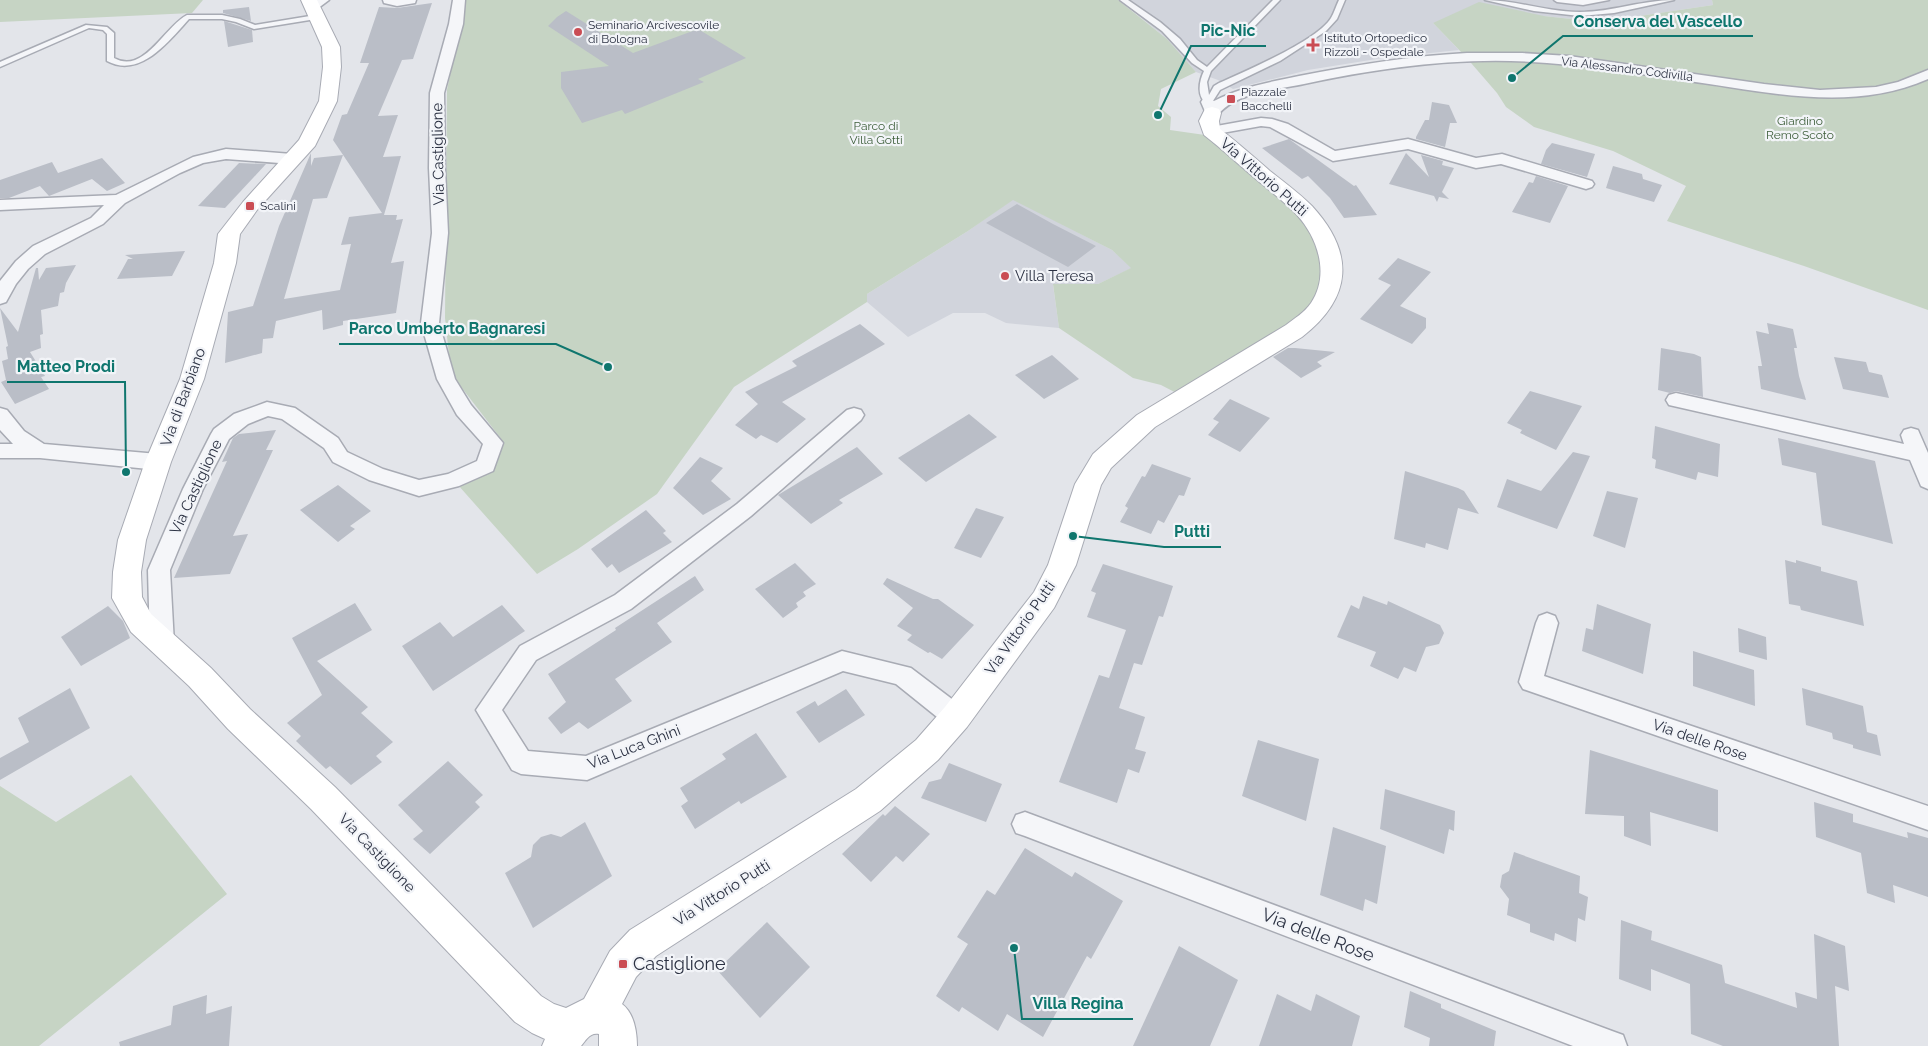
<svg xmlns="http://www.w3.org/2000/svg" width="1928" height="1046" font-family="Raleway,sans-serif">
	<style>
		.built { fill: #d1d4dc }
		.green { fill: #c6d4c4 }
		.building { fill: #babec7 }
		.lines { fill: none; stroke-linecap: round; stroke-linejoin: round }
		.lane-casing { stroke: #a8abb4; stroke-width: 3 }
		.street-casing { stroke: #a8abb4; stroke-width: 3 }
		.secondary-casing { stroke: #a8abb4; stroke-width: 2 }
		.lane { fill: #f5f6f9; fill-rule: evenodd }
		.street { fill: #f5f6f9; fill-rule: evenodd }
		.secondary { fill: #fff; fill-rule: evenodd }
		.poi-dot { fill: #ca4d54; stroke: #f2f4f8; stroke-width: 2 }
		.labels { text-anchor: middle; stroke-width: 4.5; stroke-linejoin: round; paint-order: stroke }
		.far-poi-label { font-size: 12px; fill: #2b3142; stroke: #f2f4f8; text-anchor: start }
		.far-street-label { font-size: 12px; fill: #2b3142; stroke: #f2f4f8 }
		.far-park-label { font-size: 12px; fill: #3c5d39; stroke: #f2f4f8 }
		.street-label { font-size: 15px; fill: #2b3142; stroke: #f2f4f8 }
		.poi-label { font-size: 15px; fill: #2b3142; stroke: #f2f4f8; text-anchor: start }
		.near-street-label { font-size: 18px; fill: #2b3142; stroke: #f2f4f8 }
		.near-poi-label { font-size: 18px; fill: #2b3142; stroke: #f2f4f8; text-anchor: start }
		.leader { fill: none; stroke: #0f766e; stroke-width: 2 }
		.callout-dot { fill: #0f766e; stroke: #f2f4f8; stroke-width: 2 }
		.callout-label { font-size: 16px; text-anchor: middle; font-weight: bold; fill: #0f766e; stroke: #f2f4f8; stroke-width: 4.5; stroke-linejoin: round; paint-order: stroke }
	</style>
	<rect width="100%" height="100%" fill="#e3e5ea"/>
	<g class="built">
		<path d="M1119,0H1712L1713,5L1599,22L1544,16L1433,23L1459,50L1383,58L1308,70L1233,89L1218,80L1196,72L1167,39Z"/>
		<path d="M1013,199L1112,250L1132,268L1098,284L1053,285L1059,328L1006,323L985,313H953L908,337L867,302V294L968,231Z"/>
	</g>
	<g class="green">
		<path d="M0,0H203L192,13L0,22Z"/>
		<path d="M465,0H1118L1167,39L1196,72L1161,89L1158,106L1171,117L1170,130L1219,137L1328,242L1331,300L1186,398L1161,385L1133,378L1059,328L1053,284H1098L1131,268L1112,250L1013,200L968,231L867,294V302L734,387L657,494L578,549L537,574L458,485L492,469L502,440L455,379L449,355L445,318L447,90Z"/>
		<path d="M1712,0H1928V310L1804,266L1667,221L1686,186L1613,151L1534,127L1506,107L1497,93L1465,56L1433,23L1479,2L1544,16L1599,22L1713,5Z"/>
		<path d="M131,775L227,894L39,1046H0V786L56,822Z"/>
	</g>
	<g class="building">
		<path d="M432,3L413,59L402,60L378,116L398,115L383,157L401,156L384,215H397L396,220L403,219L391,263L404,261L396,313L343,321V325L323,330L322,310L276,321L273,338L263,339L262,353L225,363L228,312L253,306L279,226L311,153V166L314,158L343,155L327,198L313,199L284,299L340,290L351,244L341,245L349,217L382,213L333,140L342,115L347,114L369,63H360L379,7L397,8Z"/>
		<path d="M249,7L251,21L223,13V10Z"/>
		<path d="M566,11L633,53L698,29L746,58L698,79L704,82L625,114L622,110L582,123L561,88V72L609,66L548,26L557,17Z"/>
		<path d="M224,21L252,30L253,42L228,47Z"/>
		<path d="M1432,102L1449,105L1457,123H1450L1445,147L1416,139V137L1425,120H1429Z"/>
		<path d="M1289,139L1354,186L1356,185L1377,215L1344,218L1330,198L1308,176L1302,179L1262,148Z"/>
		<path d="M1552,143L1595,154L1587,177L1541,164L1546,150Z"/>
		<path d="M1406,153L1429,177L1421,155L1443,161L1442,165L1454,168L1442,192L1449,199L1439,197L1437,202L1434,196L1389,184Z"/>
		<path d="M102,158L125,183L107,191L92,179L49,196L40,186L9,198H0V180L52,162L58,173Z"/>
		<path d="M239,163L266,164L225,208L198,206Z"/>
		<path d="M1613,166L1642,174L1643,179L1662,185L1654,202L1606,188Z"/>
		<path d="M1536,176L1568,186L1550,223L1512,212L1529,182L1533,183Z"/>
		<path d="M1017,204L1053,224L1096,246L1068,267L986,223Z"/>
		<path d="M185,251L172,276L117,279L128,259H133L125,255Z"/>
		<path d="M1398,258L1431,272L1400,306L1426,318V328L1412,344L1360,319L1391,285L1378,279Z"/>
		<path d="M76,265L66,283L64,292L60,293L58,306L41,310L43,334L40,335L41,348L30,352L45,376L41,377L49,389L15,404L1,382L6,380L2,361L8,359L6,347L8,346L0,308L18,332L36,268H38L39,280L46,268Z"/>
		<path d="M1767,323L1793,329L1797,348H1794L1799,376L1806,400L1761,389L1758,366H1762L1756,331L1769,334Z"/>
		<path d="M860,324L885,344L782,402L806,419L777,443L761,435L756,439L735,425L758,404L745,392L797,366L792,361Z"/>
		<path d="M1288,348H1295L1335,352L1317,362L1322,366L1301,378L1273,357Z"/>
		<path d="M1661,348L1694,354L1701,357L1703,397L1676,391L1670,393L1658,390Z"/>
		<path d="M1052,355L1079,379L1044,399L1015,375Z"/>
		<path d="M1834,357L1866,362L1869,372L1882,375L1889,398L1843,389Z"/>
		<path d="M1530,391L1582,406L1556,450L1520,433L1522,430L1507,423Z"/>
		<path d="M1230,399L1270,418L1240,452L1208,435L1219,422L1213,419Z"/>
		<path d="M969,414L997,437L926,482L898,458Z"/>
		<path d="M1655,426L1720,444L1718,477L1698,472L1696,480L1655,468L1656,460L1652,458Z"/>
		<path d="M276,430L266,450H273L233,536L248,534L230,574L174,578L227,461L222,462L233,438L239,434Z"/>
		<path d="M1778,438L1875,461L1893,544L1822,525L1816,473L1782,465Z"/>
		<path d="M857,447L883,474L839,500L843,503L811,524L778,495Z"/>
		<path d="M1573,452L1590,456L1557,529L1497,507L1507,479L1541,491Z"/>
		<path d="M700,457L723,468L711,481L731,499L703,515L673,488Z"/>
		<path d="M1152,464L1191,478L1184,496L1179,495L1164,523L1158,520L1151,534L1120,522L1128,508L1125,506L1142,476L1145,477Z"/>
		<path d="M1405,471L1458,488L1464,491L1479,514L1458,508L1448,550L1426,543L1425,548L1394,539Z"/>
		<path d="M338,485L371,511L350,526L355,529L338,542L300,510Z"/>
		<path d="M1607,491L1638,498L1625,548L1593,536Z"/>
		<path d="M976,508L1004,517L981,558L954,548Z"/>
		<path d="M646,510L666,531L663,533L672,542L619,573L612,564L607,568L591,549Z"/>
		<path d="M1785,560L1796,563V560L1821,567V571L1857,581L1864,626L1801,610L1800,606L1789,604Z"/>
		<path d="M795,563L816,584L803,592L806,596L796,603L798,607L783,618L755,589Z"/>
		<path d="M1103,564L1173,586L1163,617L1159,616L1142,665L1134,663L1119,708L1145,717L1135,749L1146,752L1139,773L1128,769L1117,803L1059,782L1099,675L1109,678L1126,630L1087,617L1096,593L1091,591Z"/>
		<path d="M695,576L704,590L657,623L672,642L615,679L632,701L588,729L579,722L561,734L548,718L566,702L548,674L616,630L615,628Z"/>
		<path d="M887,578L933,599H938L974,625L942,659L930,652L928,653L907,640L912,635L897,626L913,608L883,584Z"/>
		<path d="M1363,596L1387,605L1388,601L1440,625L1444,633L1439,644L1426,647L1416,672L1404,667L1398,679L1370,666L1376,652L1337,637L1351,605L1359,609Z"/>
		<path d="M355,603L372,630L317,661L368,707L361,713L393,742L376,756L382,762L351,785L330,766L326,769L296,741L301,736L287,723L322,695L292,638Z"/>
		<path d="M1597,604L1651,624L1643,674L1582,651L1586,628L1593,630Z"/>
		<path d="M502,605L525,631L433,691L402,646L440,622L453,637Z"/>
		<path d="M108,606L123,621L130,638L81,666L61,637Z"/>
		<path d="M1738,628L1766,637L1767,660L1739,652Z"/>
		<path d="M1693,651L1754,670L1755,706L1693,686Z"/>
		<path d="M70,688L90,728L0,780V758L29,742L18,718Z"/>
		<path d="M1802,688L1863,706L1867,732L1877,735L1881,756L1853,748V745L1833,739L1832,733L1806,725Z"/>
		<path d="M846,689L865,715L819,743L796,712L815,701L818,706Z"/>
		<path d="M756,733L787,777L741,804L739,801L695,829L681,806L688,801L680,788L726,759L722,754Z"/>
		<path d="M1258,740L1319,759L1306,821L1242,796Z"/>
		<path d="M1590,750L1718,790V832L1650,812L1651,846L1624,836V816L1585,814Z"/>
		<path d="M448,761L483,795L475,802L480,807L430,854L413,839L423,831L398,805Z"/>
		<path d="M949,763L1002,784L986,822L921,798L929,782L941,779Z"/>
		<path d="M1385,789L1455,811L1454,831L1449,829L1444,854L1380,829Z"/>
		<path d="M1814,802L1853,814V822L1908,838L1907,832L1928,838V897L1893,885L1895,903L1867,893L1861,853L1816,837Z"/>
		<path d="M895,806L930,834L903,862L896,856L871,882L842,854L883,814L885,816Z"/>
		<path d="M585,822L612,876L533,928L505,873L531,857L533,845L541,837L551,834L561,837Z"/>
		<path d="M1333,827L1386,846L1377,904L1365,899L1363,911L1320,895Z"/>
		<path d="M1025,848L1072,877L1075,872L1123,901L1091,959L1087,956L1043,1037L1007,1014L998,1031L962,1007L959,1012L936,996L968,944L957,937L987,890L995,895Z"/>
		<path d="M1514,852L1580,876L1579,893L1588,897L1585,921L1578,918L1576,942L1555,933L1554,941L1530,932V924L1507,915L1509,899L1500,887L1502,875L1509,871Z"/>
		<path d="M1621,920L1652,931L1651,940L1722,965L1725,983L1797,1008L1795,992L1817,999L1814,934L1845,946L1849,991L1835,986L1839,1046H1723L1691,1034L1690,984L1651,969V991L1619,979Z"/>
		<path d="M767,922L810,967L760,1018L717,970Z"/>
		<path d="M1179,946L1238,980L1210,1046H1133Z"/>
		<path d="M1410,991L1441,1004V1008L1496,1031L1494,1046H1429L1430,1038L1404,1027Z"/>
		<path d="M1277,994L1311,1011L1316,994L1360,1016L1352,1046H1259Z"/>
		<path d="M207,995L206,1014L232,1006L229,1046H120L119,1042L171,1025L173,1006Z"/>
	</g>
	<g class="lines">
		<g class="lane-casing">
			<g id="lane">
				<path d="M1120,0H1128L1160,22L1180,39L1197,60L1207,67L1273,0H1280L1211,71L1207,82L1209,95L1214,86L1219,83C1245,71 1317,41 1331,18C1334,13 1336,6 1339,0H1345L1337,19L1326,31L1280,61L1220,90L1211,104H1208C1196,98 1199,81 1204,71L1192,63L1162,31Z"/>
				<path d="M1485,0C1516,0 1547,12 1580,12C1612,12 1642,0 1674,0L1614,13L1580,16L1534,11Z"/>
				<path d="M1554,0H1609L1583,5L1557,2Z"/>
				<path d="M187,15H222L240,19L255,25L316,15L319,17L316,19L254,29L236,22L222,19H189C169,41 140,79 107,61V34L103,30L89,28L0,67V62L86,25L107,27L114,33V58C144,75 165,26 187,15Z"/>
			</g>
		</g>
		<g class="street-casing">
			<g id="street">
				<path d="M313,0H329L317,9H307L306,6Z"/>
				<path d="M383,0H416L415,3L397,6L384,3Z"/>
				<path d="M453,0H465L463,24L444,93L445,168L448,233L439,323L455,379L471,405L503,443L493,471L459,486L419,496L369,480L333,462L324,448L282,419L268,416L248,424L229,439L203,489L170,570L174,644L170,651L162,654L154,651L150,644L148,570L183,489L211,434L214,429L234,414L267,402L295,408L338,438L347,452L383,469L419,480L448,474L477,461L483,444L457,415L437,379L421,323L432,233L429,168L430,93L449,24Z"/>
				<path d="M1467,53H1522L1569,56L1764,84L1820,90L1876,87L1898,82L1928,70V79C1857,110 1783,95 1709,84C1655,76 1601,67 1547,63C1465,56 1384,67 1304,84C1276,90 1235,92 1217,116H1207L1201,102L1203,99L1208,98L1214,101C1240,87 1271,82 1299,76C1355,65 1410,56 1467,53Z"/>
				<path d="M1261,118L1272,119L1288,124L1335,151L1408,139L1476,158L1502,154L1592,181L1594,184L1592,187L1586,189L1501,164L1476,168L1408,149L1333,161L1270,127L1261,126L1211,135L1206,134L1204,131L1206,128L1211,127Z"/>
				<path d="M226,149L292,154L297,156L300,159L297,162L292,164L226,159L203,163L180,173L125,203L103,224L45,254L28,269L16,284L6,302L0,304V281L16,261L33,246L91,218L104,205L0,210V200L116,195L193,157Z"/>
				<path d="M1676,393L1904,444L1901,435L1904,430L1911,428L1918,430L1928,453V489L1921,486L1910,460L1669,405L1666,400L1669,395Z"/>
				<path d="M0,408L7,410L24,431L44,444L158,454L165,457L168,462L165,467L158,470L40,458H0V444H13L0,430Z"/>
				<path d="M854,408L861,410L864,415L861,420L751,516L631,609L536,660L502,710L528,751L586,756L842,651L911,668L965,709L968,717L965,725L956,728L947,725L896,684L843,671L587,780L521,774L512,770L476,710L520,646L615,595L737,504L847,410Z"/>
				<path d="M1547,613L1555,616L1558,623L1544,676L1928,806V830L1523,689L1519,682L1536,623L1539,616Z"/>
				<path d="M1025,812L1612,1031L1623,1035L1627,1046H1573L1025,836L1016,833L1012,824L1016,815Z"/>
			</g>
		</g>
		<g class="secondary-casing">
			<path id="secondary" d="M301,0H317L340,47L341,67L337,101L315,146L257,210L240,234L236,263L204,379L171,462L146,540L141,572L142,597L151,614L211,668L250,709L335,787L541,996L554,1004L566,1008L584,999L610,951L630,930L856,789L916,740L945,707L1034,592L1048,565L1075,484L1093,454L1137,415L1286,325C1295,318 1304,313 1311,303C1330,275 1318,238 1297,215C1285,202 1270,191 1257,180C1239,165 1222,149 1204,135L1199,121L1205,109L1212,107L1219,109L1221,113L1219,121L1220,129C1237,142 1254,157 1270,171C1284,182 1299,193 1312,206C1355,253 1353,297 1302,337L1155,427L1111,468L1101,485L1076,565L1054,608L967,727L938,760L880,811L656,956L636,977L622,1004C634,1013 637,1032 637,1046H599V1034C590,1032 586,1040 581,1046H542L545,1039L532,1033L515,1022L311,809L228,729L189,686L131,632L112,598L113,572L118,540L145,462L180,379L214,263L218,234L243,202L299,140L319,101L323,67L322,47Z"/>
		</g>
		<use href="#lane" class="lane"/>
		<use href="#street" class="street"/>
		<use href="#secondary" class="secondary"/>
	</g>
	<g class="poi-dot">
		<circle cx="578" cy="32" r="5"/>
		<path d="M1310.5 37.5h5v5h5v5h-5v5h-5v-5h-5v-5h5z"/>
		<rect x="1226" y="94" width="10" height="10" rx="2.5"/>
		<rect x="245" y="201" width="10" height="10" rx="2.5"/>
		<circle cx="1005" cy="276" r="5"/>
		<rect x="618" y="959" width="10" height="10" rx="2.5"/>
	</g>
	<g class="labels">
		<g class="far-poi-label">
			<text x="588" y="29">Seminario Arcivescovile<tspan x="588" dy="14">di Bologna</tspan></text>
			<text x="1324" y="42">Istituto Ortopedico<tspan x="1324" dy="14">Rizzoli - Ospedale</tspan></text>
			<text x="1241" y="96">Piazzale<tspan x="1241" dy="14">Bacchelli</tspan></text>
			<text x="260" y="210">Scalini</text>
		</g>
		<g class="far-street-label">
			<text transform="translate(1627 69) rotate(7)" y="4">Via Alessandro Codivilla</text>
		</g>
		<g class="far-park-label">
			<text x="1800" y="125">Giardino<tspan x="1800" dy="14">Remo Scoto</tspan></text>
			<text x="876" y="130">Parco di<tspan x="876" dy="14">Villa Gotti</tspan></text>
		</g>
		<g class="street-label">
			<text transform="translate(438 154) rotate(-91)" y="5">Via Castiglione</text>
			<text transform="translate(1264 177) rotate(41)" y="5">Via Vittorio Putti</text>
			<text transform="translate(183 397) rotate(-70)" y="5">Via di Barbiano</text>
			<text transform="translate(196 487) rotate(-65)" y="5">Via Castiglione</text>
			<text transform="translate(1020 628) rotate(-55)" y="5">Via Vittorio Putti</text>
			<text transform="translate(1700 740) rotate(19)" y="5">Via delle Rose</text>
			<text transform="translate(634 747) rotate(-21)" y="5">Via Luca Ghini</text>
			<text transform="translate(377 853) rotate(46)" y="5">Via Castiglione</text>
			<text transform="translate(722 893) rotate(-32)" y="5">Via Vittorio Putti</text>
		</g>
		<g class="poi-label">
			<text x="1015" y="281">Villa Teresa</text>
		</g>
		<g class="near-street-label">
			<text transform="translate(1318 935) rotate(21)" y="6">Via delle Rose</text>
		</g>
		<g class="near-poi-label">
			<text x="633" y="970">Castiglione</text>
		</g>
	</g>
	<path class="leader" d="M1512 78L1563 36H1753M1158 115L1191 46H1266M608 367L556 344H339M126 472L125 382H7M1073 536L1164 547H1221M1014 948L1022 1019H1133"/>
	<g class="callout-dot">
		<circle cx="1512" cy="78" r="5"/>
		<circle cx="1158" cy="115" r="5"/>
		<circle cx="608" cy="367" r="5"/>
		<circle cx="126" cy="472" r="5"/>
		<circle cx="1073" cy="536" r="5"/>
		<circle cx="1014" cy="948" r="5"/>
	</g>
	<g class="callout-label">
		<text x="1658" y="27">Conserva del Vascello</text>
		<text x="1228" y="36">Pic-Nic</text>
		<text x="447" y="334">Parco Umberto Bagnaresi</text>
		<text x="66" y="372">Matteo Prodi</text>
		<text x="1192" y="537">Putti</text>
		<text x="1078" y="1009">Villa Regina</text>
	</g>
</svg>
